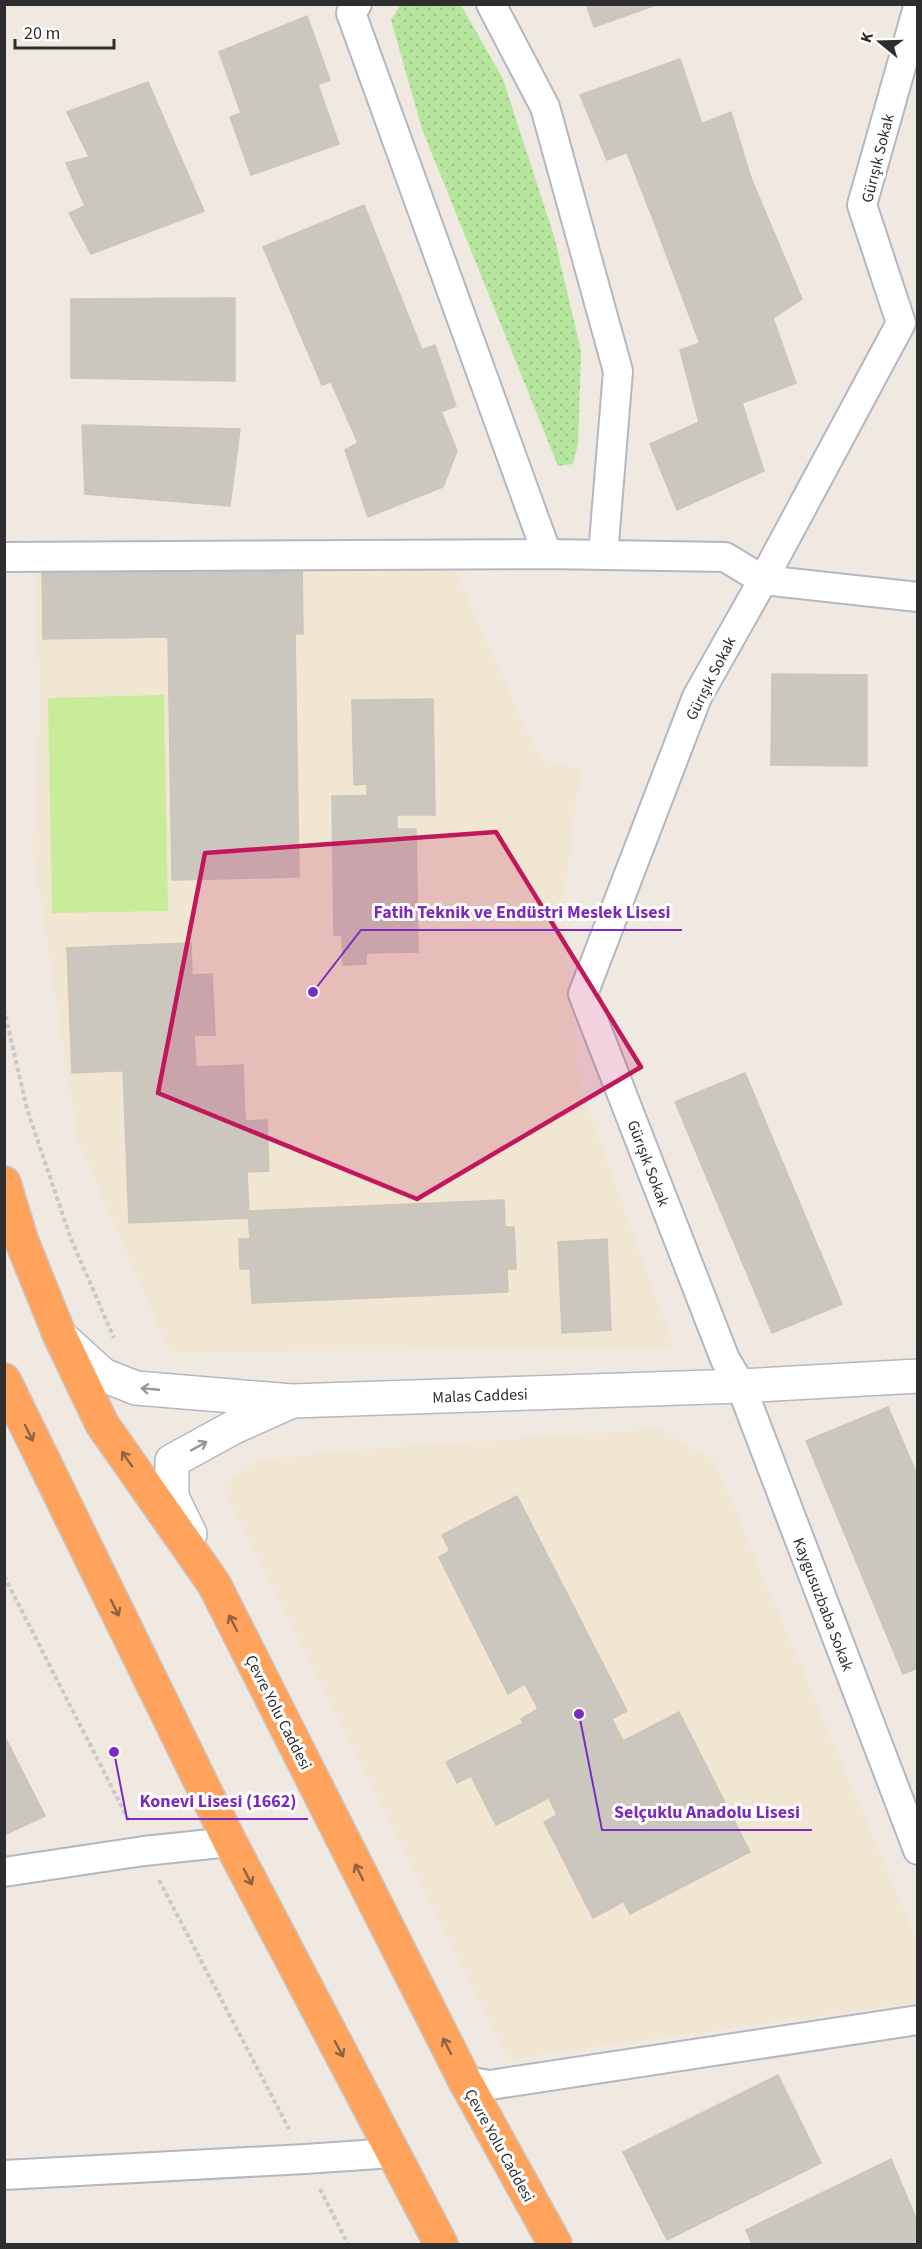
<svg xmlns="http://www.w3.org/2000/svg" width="922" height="2249" font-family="'Source Sans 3',sans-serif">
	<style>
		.education { fill: #f0e6d1 }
		.grass { fill: url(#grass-dots) }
		.pitch { fill: #c9ec9a }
		.building { fill: #cbc7bf; stroke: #cbc5ba; stroke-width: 1.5 }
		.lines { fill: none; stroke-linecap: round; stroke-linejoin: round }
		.street-casing { stroke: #b4b7c1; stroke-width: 32 }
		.secondary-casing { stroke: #b4b7c1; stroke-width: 36 }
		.highway-casing { stroke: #c9c9c9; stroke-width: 36 }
		.path { stroke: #c9c9c9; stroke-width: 4; stroke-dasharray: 4.5 3; stroke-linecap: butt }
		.street { stroke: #fff; stroke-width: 28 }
		.secondary { stroke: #fff; stroke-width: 33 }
		.highway { stroke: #ffa35c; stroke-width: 33 }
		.oneway { stroke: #969696 }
		.oneway2 { stroke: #8c6343 }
		.marked { fill: #c2185b; fill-opacity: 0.2; stroke: #c2185b; stroke-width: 4.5; stroke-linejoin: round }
		.labels { text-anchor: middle; stroke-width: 6; stroke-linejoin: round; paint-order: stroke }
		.street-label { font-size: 16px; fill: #2e2e2e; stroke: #fff }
		.leader { fill: none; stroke: #7b2cbf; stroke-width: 2 }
		.callout-dot { fill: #7b2cbf; stroke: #fff; stroke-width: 2 }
		.callout-label { font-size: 18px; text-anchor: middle; font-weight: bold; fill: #7b2cbf; stroke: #fff; stroke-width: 6; stroke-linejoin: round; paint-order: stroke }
	</style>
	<defs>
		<pattern id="grass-dots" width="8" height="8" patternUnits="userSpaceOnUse" patternTransform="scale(1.5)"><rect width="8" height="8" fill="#b6e59e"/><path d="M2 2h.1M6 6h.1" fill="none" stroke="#9dc588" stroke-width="1.8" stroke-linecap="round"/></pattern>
	</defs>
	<rect width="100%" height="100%" fill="#efe9e1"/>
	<g class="education">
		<path d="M35,559L452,564L539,758L580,769L564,900L579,1084L674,1347L170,1353L78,1140L33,851L40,705Z"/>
		<path d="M659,1429L714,1460L917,1941V2003L509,2059L222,1486L257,1460L365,1449Z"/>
	</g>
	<path class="grass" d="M400,5H461L503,79L554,236L581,351L578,444L573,464L558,466L422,129L391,20Z"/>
	<path class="pitch" d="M164,695L168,911L52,913L48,698Z"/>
	<g class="building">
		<path d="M586,4H659L594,27Z"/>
		<path d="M307,16L330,80L241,113L219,52Z"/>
		<path d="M680,59L702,124L607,160L580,95Z"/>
		<path d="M148,82L204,211L91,254L69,213L85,206L66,163L89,157L67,112Z"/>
		<path d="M318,85L339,144L251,175L230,117Z"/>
		<path d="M731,112L751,178L653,219L627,153Z"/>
		<path d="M751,178L802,299L773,318L700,344L653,219Z"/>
		<path d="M364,205L422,350L322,385L263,247Z"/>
		<path d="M235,298V381L71,378V299Z"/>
		<path d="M773,318L796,383L742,403L699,422L680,350Z"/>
		<path d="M435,345L456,406L358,443L331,382Z"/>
		<path d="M742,403L764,471L677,510L650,444Z"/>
		<path d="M441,411L457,451L443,487L368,517L345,450L358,443Z"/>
		<path d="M82,425L240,429L230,506L85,494Z"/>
		<path d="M302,558L303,634H295L299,877L172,880L168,637L43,639L42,563Z"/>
		<path d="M772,674L867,675V766L771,765Z"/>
		<path d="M433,699L435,815H397V795L367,796V784L354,785L352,700Z"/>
		<path d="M397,795V829H416L418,952L366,953V964L343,965L342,935H334L332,796Z"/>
		<path d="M191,943L192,975L212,974L215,1035H194L196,1067L116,1071L111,946Z"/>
		<path d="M111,946L116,1071L72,1073L67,948Z"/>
		<path d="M243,1065L245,1121L267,1120L269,1171L247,1172L249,1218L129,1223L123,1070Z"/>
		<path d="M745,1073L842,1304L772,1333L675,1102Z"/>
		<path d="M504,1200L505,1227H514L516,1269H507L508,1292L252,1303L250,1269H240L239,1239H250L248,1211Z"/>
		<path d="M607,1239L611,1330L562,1333L558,1242Z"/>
		<path d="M888,1407L918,1477V1668L903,1674L806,1441Z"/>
		<path d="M517,1496L627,1711L540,1756L521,1719L538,1709L525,1684L508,1694L439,1557L450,1551L442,1535Z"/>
		<path d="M679,1712L750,1852L630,1914L547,1752L612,1719L623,1741Z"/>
		<path d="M523,1723L540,1756L547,1752L566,1789L496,1825L471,1776L457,1783L446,1762Z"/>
		<path d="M4,1735L15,1757L4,1762Z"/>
		<path d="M15,1757L45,1816L4,1835V1762Z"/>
		<path d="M566,1789L623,1902L593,1918L544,1822L557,1815L549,1798Z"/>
		<path d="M778,2075L821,2163L667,2240L623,2152Z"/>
		<path d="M891,2159L918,2223V2244H752L746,2230Z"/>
	</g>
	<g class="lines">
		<g class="street-casing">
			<g id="street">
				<path d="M357,4L351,13L547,554"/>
				<path d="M491,4L545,107L618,371L603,555"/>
				<path d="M918,7L862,205L901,323L763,580L697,697L583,994L725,1359L741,1386L918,1850"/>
				<path d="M4,557L547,554L725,557L763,580L918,597"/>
				<path d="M4,1872L144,1851L230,1842"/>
				<path d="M465,2081L490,2085L918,2020"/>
				<path d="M4,2175L305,2159L393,2153"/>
			</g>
		</g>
		<g class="secondary-casing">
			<g id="secondary">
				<path d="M60,1336L103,1375L136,1388L292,1401L741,1386L918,1376"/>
				<path d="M190,1534L172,1497V1461L234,1427L290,1402"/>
			</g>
		</g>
		<g class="highway-casing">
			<g id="highway">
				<path d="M4,1183L22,1242L60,1336L102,1424L214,1584L465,2081L555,2244"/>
				<path d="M4,1380L230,1842L441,2244"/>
			</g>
		</g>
		<g class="path">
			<path d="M4,1009L27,1109L71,1239L114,1338"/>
			<path d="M4,1576L130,1823"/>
			<path d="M159,1880L289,2129"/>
			<path d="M320,2189L348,2244"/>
		</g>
		<use href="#street" class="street"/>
		<use href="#secondary" class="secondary"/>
		<use href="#highway" class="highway"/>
	</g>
	<defs><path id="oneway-shaft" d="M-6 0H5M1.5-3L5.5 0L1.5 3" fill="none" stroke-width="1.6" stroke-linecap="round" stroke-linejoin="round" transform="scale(1.5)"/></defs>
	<g class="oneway">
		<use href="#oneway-shaft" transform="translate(150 1389) rotate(-175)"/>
		<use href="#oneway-shaft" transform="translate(199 1446) rotate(-29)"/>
	</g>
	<g class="oneway2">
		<use href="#oneway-shaft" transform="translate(29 1433) rotate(64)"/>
		<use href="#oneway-shaft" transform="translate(127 1459) rotate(-125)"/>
		<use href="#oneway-shaft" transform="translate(115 1608) rotate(64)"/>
		<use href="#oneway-shaft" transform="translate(233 1623) rotate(-117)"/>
		<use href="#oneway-shaft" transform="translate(359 1872) rotate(-117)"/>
		<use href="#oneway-shaft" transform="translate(248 1877) rotate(62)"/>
		<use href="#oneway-shaft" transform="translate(447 2046) rotate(-117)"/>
		<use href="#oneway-shaft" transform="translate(339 2049) rotate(62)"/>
	</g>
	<path class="marked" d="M496,832L641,1067L417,1199L158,1093L205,853Z"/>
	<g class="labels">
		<g class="street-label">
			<text transform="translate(877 158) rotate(-76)" y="6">Gürışık Sokak</text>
			<text transform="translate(710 678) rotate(-63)" y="6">Gürışık Sokak</text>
			<text transform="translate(649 1163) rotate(69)" y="6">Gürışık Sokak</text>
			<text transform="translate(480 1395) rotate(-2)" y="6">Malas Caddesi</text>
			<text transform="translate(824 1604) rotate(69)" y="6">Kaygusuzbaba Sokak</text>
			<text transform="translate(279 1712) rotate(63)" y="6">Çevre Yolu Caddesi</text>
			<text transform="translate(500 2145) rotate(61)" y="6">Çevre Yolu Caddesi</text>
		</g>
	</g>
	<path class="leader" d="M313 992L361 930H682M114 1752L127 1819H308M579 1714L602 1830H812"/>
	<g class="callout-dot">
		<circle cx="313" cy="992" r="6"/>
		<circle cx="114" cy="1752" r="6"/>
		<circle cx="579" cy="1714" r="6"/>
	</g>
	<g class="callout-label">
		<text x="522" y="918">Fatih Teknik ve Endüstri Meslek Lisesi</text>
		<text x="218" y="1807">Konevi Lisesi (1662)</text>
		<text x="707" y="1818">Selçuklu Anadolu Lisesi</text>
	</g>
	<rect width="922" height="2249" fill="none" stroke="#2e2e2e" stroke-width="12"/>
	<g transform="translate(880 42) rotate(289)" stroke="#ffffff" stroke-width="4.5" paint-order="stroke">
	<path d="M0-4.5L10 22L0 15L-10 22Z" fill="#2e2e2e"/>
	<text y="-9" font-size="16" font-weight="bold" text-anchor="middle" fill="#2e2e2e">K</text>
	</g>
	<path d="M15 39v9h99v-9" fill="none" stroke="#2e2e2e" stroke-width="3"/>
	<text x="24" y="39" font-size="18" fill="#2e2e2e" stroke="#ffffff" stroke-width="4.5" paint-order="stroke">20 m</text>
</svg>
